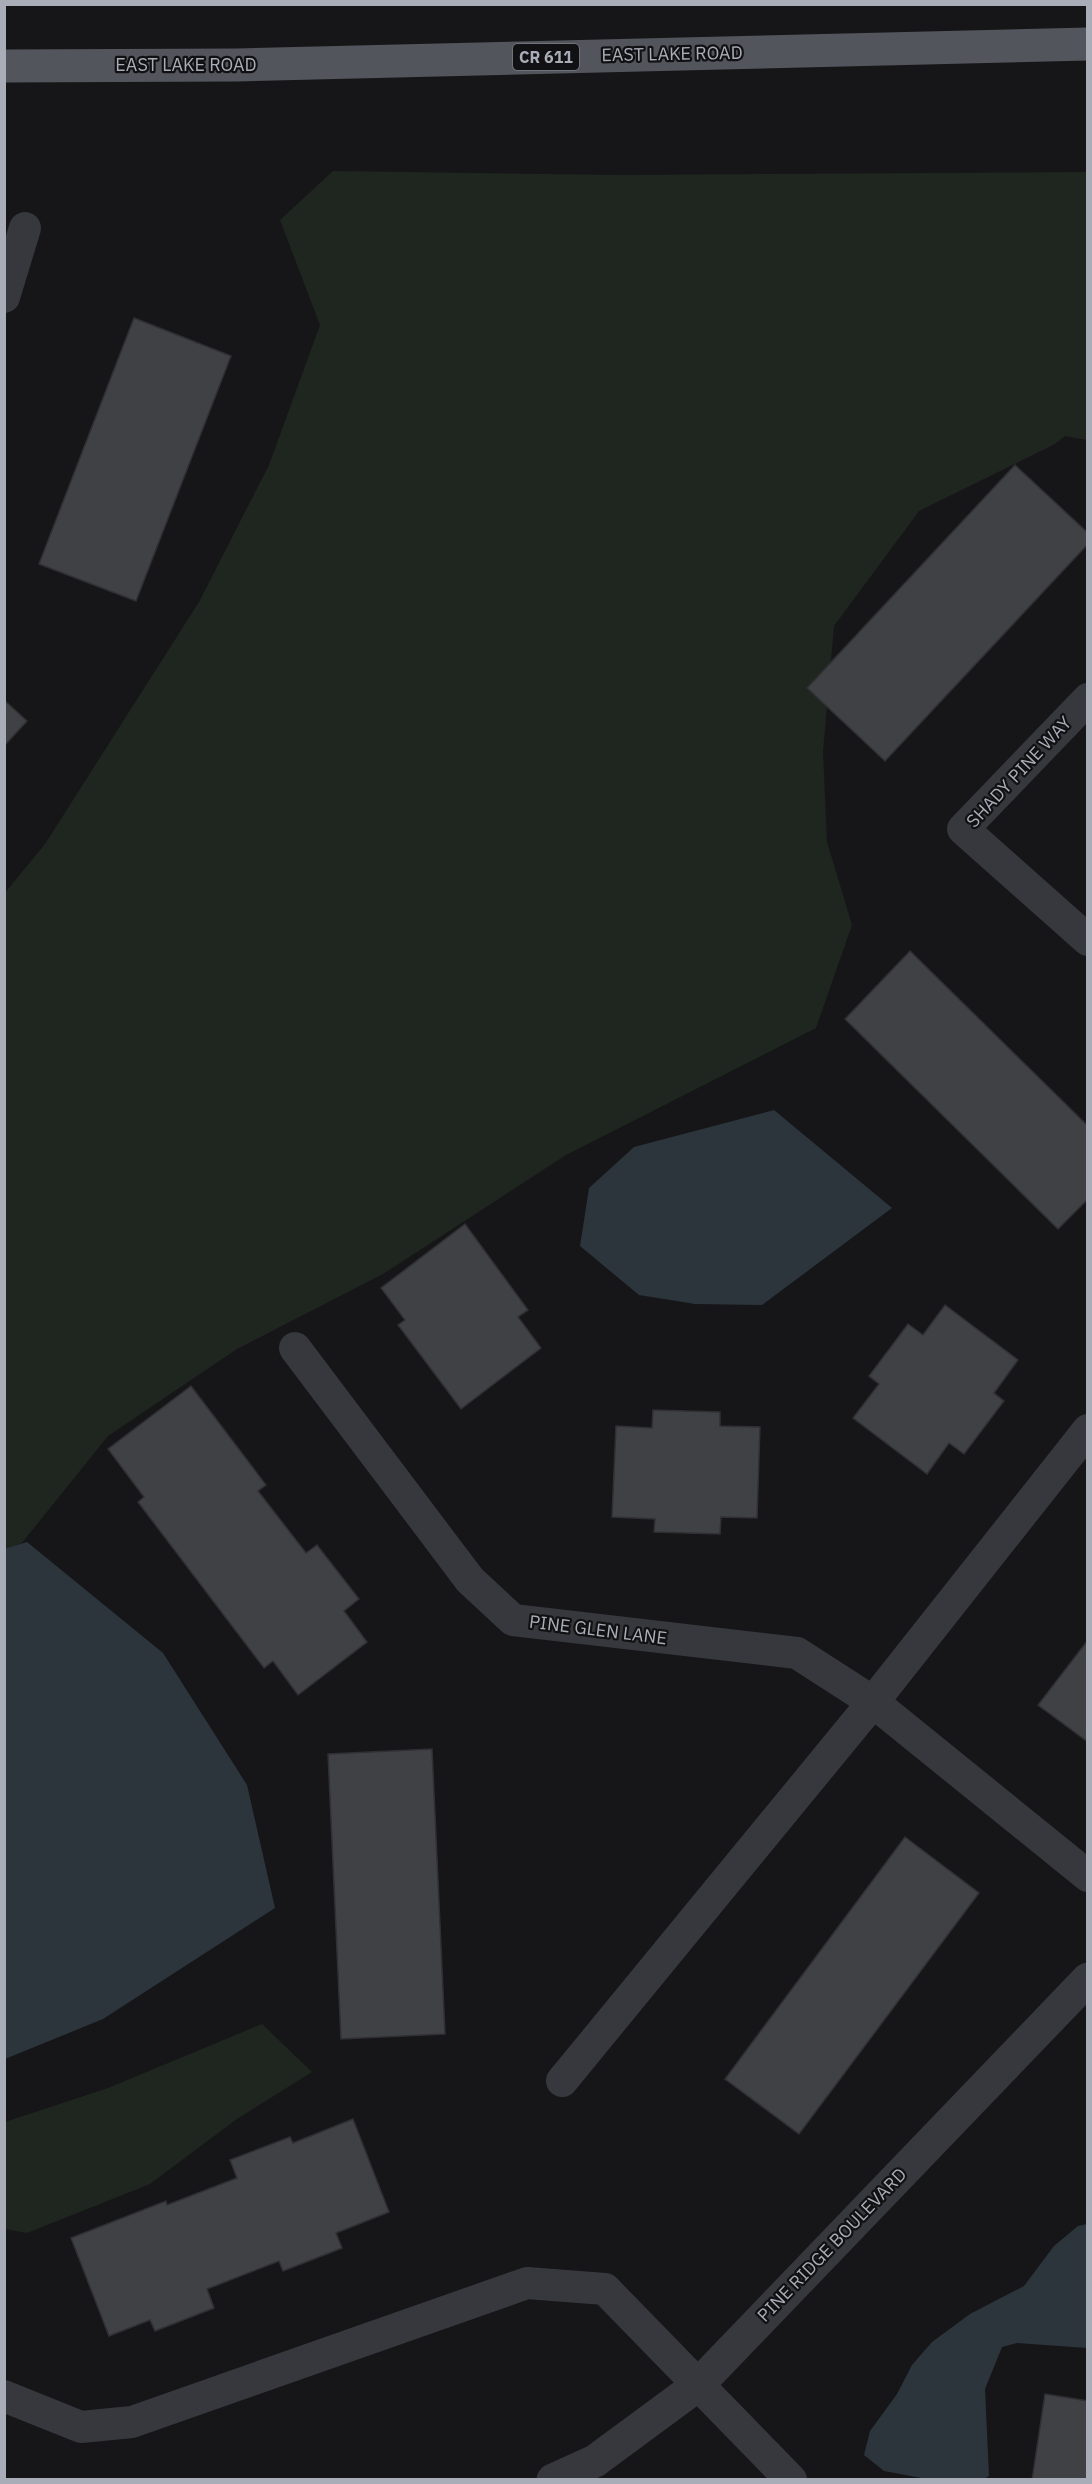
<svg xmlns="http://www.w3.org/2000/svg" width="1092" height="2484" font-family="'IBM Plex Sans',sans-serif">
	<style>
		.green { fill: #1e261f }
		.water { fill: #2c353c }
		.building { fill: #404145; stroke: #303034; stroke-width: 1.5 }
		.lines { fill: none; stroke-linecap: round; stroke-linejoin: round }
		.minor { stroke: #37383d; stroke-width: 32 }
		.tertiary { stroke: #37383d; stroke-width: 33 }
		.primary { stroke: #53555c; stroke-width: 33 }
		.labels { text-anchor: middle; stroke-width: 4.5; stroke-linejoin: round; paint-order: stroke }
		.shield { fill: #111113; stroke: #7b7e86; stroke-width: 1.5 }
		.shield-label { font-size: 16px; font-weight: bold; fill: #a8adb8 }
		.street-label { font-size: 18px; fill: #a8adb8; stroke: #111113 }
	</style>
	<rect width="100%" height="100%" fill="#161618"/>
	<g class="green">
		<path d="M333,171L622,175L1087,172V440L1065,436L1055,444L919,511L834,626L823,752L827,842L852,925L816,1028L566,1155L383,1274L237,1349L108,1436L21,1544L5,1549L4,894L45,844L199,602L269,465L320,325L280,220Z"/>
		<path d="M262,2024L312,2072L237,2119L150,2184L27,2233L5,2229V2122L108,2088Z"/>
	</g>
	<g class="water">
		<path d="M774,1110L892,1208L762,1305L695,1304L639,1295L580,1246L589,1188L634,1147Z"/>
		<path d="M27,1542L163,1653L247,1785L275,1908L103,2019L5,2059L4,1549Z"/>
		<path d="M1087,2224V2348L1017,2343L1002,2347L985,2389L989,2476L984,2479H927L884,2471L864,2455L870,2431L897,2394L912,2365L932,2342L970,2314L1024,2286L1054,2246L1078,2226Z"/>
	</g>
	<g class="building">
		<path d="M134,318L231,356L136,601L39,564Z"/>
		<path d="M1015,465L1088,533V544L885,761L807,688Z"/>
		<path d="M4,700L27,721L4,746Z"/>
		<path d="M910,951L1088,1126V1199L1058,1229L845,1019Z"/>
		<path d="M465,1224L528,1310L518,1317L541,1348L461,1409L398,1325L405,1320L381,1288Z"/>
		<path d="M945,1305L1018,1360L994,1393L1004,1401L964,1454L949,1443L927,1474L853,1418L879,1384L869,1376L908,1324L923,1335Z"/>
		<path d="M191,1386L266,1485L258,1491L306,1553L317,1545L359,1599L344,1611L367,1642L298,1695L273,1661L264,1668L138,1502L144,1497L108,1449Z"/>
		<path d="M653,1410L720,1412V1426L760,1427L757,1518L721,1517L720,1534L654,1532L655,1519L612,1517L616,1426L652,1428Z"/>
		<path d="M1088,1640V1742L1038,1705Z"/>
		<path d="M432,1749L445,2034L341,2039L328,1754Z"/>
		<path d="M905,1837L979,1893L799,2134L725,2079Z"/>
		<path d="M353,2119L389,2212L336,2233L342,2248L283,2271L279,2261L207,2289L214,2308L155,2331L150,2320L109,2336L71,2238L166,2201L167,2205L237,2178L230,2160L290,2137L293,2143Z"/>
		<path d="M1045,2394L1088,2401V2480H1032Z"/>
	</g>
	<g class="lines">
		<g class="minor">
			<path d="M4,297L25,228"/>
			<path d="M1088,699L963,829L1088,940"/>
			<path d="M295,1348L470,1580L513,1620L797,1653L873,1702L1088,1876"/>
			<path d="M562,2081L873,1702L1088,1430"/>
			<path d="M4,2396L81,2427L132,2422L527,2283L605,2289L791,2480"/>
		</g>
		<path class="tertiary" d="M553,2480L595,2461L698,2385L1088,1979"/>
		<path class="primary" d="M4,66L237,65L1088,44"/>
	</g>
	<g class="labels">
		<rect class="shield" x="513" y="44" width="66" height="26" rx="4.5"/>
		<g class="shield-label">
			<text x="546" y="63">CR 611</text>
		</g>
		<g class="street-label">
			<text transform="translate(672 54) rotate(-1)" y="6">EAST LAKE ROAD</text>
			<text x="186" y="71">EAST LAKE ROAD</text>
			<text transform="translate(1019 772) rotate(-47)" y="6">SHADY PINE WAY</text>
			<text transform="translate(598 1630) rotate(7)" y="6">PINE GLEN LANE</text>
			<text transform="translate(832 2245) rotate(-46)" y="6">PINE RIDGE BOULEVARD</text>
		</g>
	</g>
	<rect width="1092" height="2484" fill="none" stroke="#a8adb8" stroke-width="12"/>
</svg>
